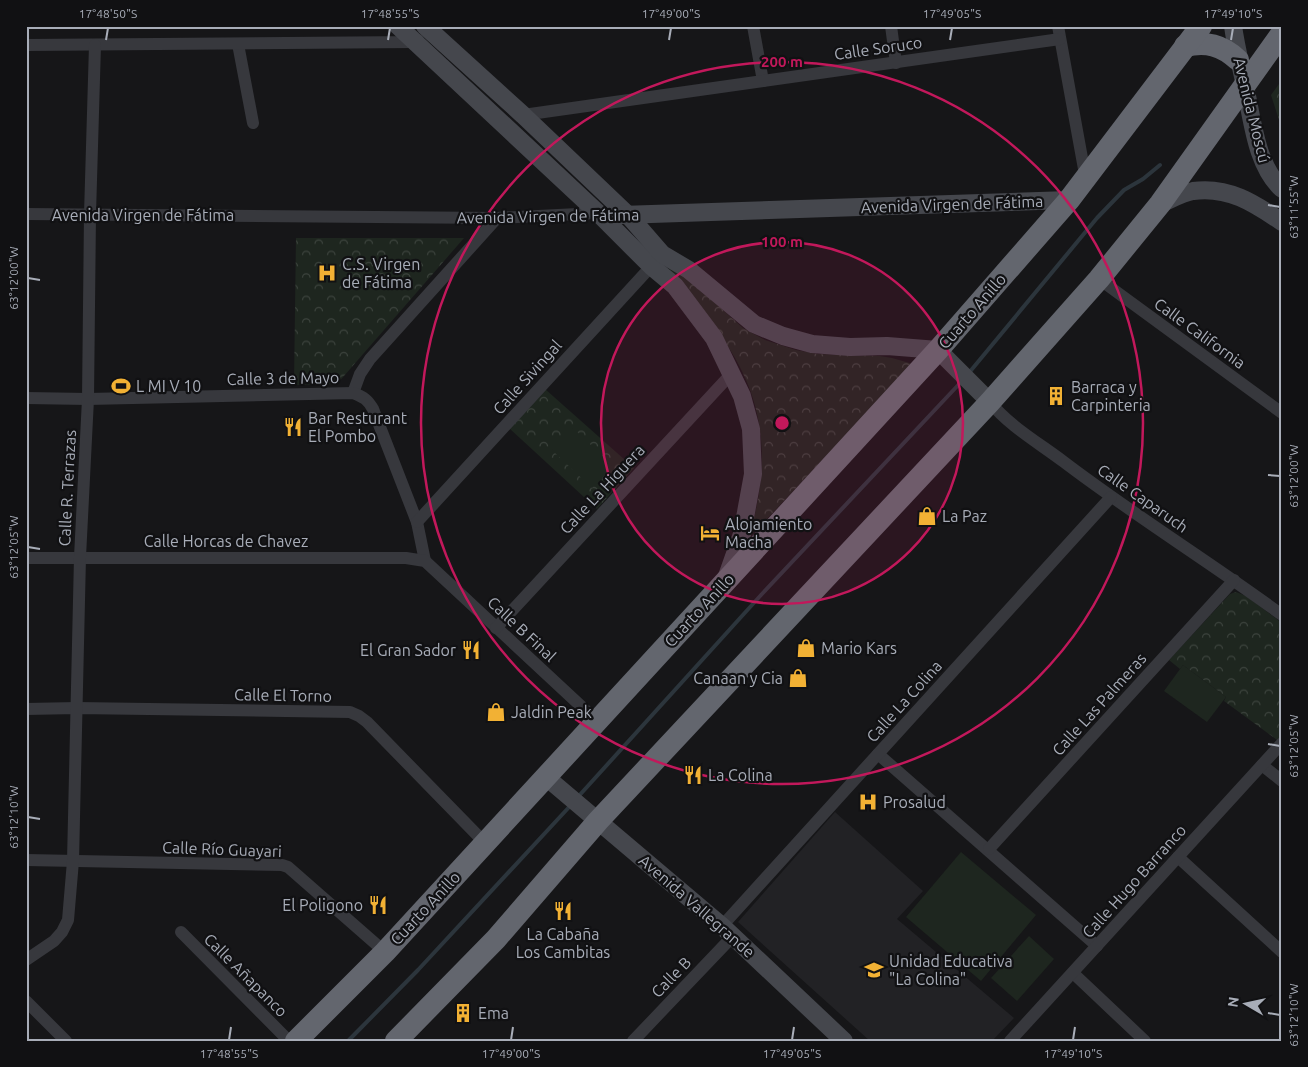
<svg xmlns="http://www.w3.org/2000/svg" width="1308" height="1067" font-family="Ubuntu,sans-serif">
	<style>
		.built { fill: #222225 }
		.forest { fill: url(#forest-crowns) }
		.pitch { fill: #1e261f }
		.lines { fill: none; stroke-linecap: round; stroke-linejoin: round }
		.stream { stroke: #2c353c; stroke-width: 4 }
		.street { stroke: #37383d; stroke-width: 12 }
		.secondary { stroke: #45474d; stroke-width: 18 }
		.highway { stroke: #63666e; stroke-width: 22 }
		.ticks { fill: none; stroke: #a8adb8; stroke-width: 2 }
		.ring { fill: none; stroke: #c2185b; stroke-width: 2.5 }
		.labels { text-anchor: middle; stroke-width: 4.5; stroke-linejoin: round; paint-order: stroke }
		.street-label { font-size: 16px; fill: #a8adb8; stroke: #111113 }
		.poi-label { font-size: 16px; fill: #a8adb8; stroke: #111113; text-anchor: start }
		.centre { fill: #c2185b; stroke: #111113; stroke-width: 2.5 }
		.ring-label { font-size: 15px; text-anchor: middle; font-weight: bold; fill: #c2185b; stroke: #111113; stroke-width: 4.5; stroke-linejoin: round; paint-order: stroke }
		.neatline { fill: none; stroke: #a8adb8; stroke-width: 2 }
		.ticks-label { font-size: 12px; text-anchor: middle; fill: #a8adb8 }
	</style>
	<defs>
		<pattern id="forest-crowns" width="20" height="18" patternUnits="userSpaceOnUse" patternTransform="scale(1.25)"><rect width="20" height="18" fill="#1e261f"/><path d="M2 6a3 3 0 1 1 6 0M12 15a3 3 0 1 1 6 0" fill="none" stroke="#3c433d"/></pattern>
	</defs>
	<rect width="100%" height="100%" fill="#161618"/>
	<path class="built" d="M835,812L923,891L897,919L1014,1018L992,1041H870L738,922Z"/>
	<g class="forest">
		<path d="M1282,80V129L1271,95Z"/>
		<path d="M296,238H464L337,384L294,385Z"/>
		<path d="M662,255L743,328L765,340L796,350L818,354L880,356L892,358L913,364L748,539C770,470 768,407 727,345C708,318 686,293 667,266Z"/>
		<path d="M545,389L634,468L597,509L509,428Z"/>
		<path d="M1236,592L1246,596L1282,623V735L1277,740L1224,701L1226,697L1183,665L1180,669L1169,660L1230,594Z"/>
	</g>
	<g class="pitch">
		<path d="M573,428L612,465L592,488L552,450Z"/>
		<path d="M1183,665L1226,697L1207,722L1164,691Z"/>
		<path d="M961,852L1036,915L981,981L906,917Z"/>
		<path d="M1029,936L1054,959L1017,1001L991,978Z"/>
	</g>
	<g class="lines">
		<g class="stream">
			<path d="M968,374L1097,218L1124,190L1143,179L1160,165"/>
			<path d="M577,798L761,595L962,381"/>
			<path d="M348,1041L418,970L571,805"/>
		</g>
		<g class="street">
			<path d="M753,26L763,81"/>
			<path d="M891,26L896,63"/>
			<path d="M1058,26L1086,180"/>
			<path d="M238,44L253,123"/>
			<path d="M26,45L415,42L418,40"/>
			<path d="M523,115L1060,39"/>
			<path d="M26,214L497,218L598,213"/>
			<path d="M1099,279L1282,413"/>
			<path d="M353,393L360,374L370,359L497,218"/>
			<path d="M26,398L88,399L353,393C364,397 368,400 373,409L417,522L425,561"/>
			<path d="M990,402C1009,426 1039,443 1064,462C1135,516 1210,562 1282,615"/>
			<path d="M417,522L657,260"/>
			<path d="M26,558H406L425,561L597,721"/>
			<path d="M496,628L732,373"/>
			<path d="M26,709L77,708L350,712L359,716L367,722L485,843"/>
			<path d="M878,754L1097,946"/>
			<path d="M1262,765L1282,781"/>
			<path d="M989,849L1234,580"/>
			<path d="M1178,857L1282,952"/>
			<path d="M26,860L282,865L288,867L385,952"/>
			<path d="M722,926L1111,497"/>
			<path d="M181,932L289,1041"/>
			<path d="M26,960L54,941L62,932L68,920L73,861L80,557L88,399L90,214L95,45"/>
			<path d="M1073,973L1145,1041"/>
			<path d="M26,1001L66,1041"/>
			<path d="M633,1041L733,936"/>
			<path d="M1010,1041L1282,743"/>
		</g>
		<g class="secondary">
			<path d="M398,26L598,213L651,266L675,286L714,338L742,396L751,429L753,474L742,534L726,579"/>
			<path d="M425,26L523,115L629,216L662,254L689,270L754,324L783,336L812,344L850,347L887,346L938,350L990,402"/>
			<path d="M1233,26C1236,48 1242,70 1246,91C1253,124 1257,166 1282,189"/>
			<path d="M1160,204C1170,200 1182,193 1193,191C1228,186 1254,203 1282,222"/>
			<path d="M621,215L1069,200"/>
			<path d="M546,777L722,926L844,1041"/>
		</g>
		<g class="highway">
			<path d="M1185,46C1206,41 1222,45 1238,60"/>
			<path d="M296,1041L385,952L938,350L1069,200L1201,26"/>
			<path d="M396,1041L496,939L598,821L990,402L1099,279L1160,204L1282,33"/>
		</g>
	</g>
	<path class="ticks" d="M106,40L108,28M388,40L390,28M669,40L671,28M950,40L952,28M1231,40L1233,28M1268,205L1280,207M28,278L40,280M1268,475L1280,476M28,547L40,549M1268,744L1280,746M28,817L40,819M1268,1013L1280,1015M229,1040L231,1027M511,1040L513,1027M792,1040L794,1027M1073,1040L1075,1027"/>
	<circle cx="782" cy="423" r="181" fill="#c2185b" fill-opacity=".12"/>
	<g class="ring">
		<circle cx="782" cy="423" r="181"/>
		<circle cx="782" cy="423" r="361"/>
	</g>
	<defs>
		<g id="hospital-bare" transform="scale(1.5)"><path d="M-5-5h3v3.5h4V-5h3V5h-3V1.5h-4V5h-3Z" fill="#f2b134" stroke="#111113" stroke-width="2.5" paint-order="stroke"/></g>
		<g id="stadium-bare" transform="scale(1.5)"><path d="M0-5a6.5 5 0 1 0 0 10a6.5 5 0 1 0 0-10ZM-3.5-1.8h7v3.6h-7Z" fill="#f2b134" stroke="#111113" stroke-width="2.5" paint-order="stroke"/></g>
		<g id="building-bare" transform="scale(1.5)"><path d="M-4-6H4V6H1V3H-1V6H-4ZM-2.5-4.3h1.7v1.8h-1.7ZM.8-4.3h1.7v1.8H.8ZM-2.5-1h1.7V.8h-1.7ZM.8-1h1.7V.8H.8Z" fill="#f2b134" stroke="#111113" stroke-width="2.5" paint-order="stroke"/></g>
		<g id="restaurant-bare" transform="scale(1.5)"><path d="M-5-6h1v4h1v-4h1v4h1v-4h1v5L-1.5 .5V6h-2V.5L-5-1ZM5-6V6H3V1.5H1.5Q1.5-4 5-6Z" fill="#f2b134" stroke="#111113" stroke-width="2.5" paint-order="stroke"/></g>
		<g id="shop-bare" transform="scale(1.5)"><path d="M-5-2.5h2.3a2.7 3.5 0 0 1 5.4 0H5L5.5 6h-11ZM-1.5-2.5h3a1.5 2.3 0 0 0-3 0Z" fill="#f2b134" stroke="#111113" stroke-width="2.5" paint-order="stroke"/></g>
		<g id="hotel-bare" transform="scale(1.5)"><path d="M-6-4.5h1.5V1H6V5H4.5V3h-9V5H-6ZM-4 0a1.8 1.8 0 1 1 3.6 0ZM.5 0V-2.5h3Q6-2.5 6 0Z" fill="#f2b134" stroke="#111113" stroke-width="2.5" paint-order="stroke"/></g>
		<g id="school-bare" transform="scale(1.5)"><path d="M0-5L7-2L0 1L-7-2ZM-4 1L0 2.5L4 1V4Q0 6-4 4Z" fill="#f2b134" stroke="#111113" stroke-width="2.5" paint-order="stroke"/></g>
	</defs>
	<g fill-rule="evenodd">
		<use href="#hospital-bare" x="327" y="273"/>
		<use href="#stadium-bare" x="121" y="386"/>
		<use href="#building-bare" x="1056" y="396"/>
		<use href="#restaurant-bare" x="293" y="427"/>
		<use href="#shop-bare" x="927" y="516"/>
		<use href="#hotel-bare" x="710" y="533"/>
		<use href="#shop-bare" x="806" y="648"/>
		<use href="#restaurant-bare" x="471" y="650"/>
		<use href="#shop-bare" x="798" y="678"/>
		<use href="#shop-bare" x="496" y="712"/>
		<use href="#restaurant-bare" x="693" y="775"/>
		<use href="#hospital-bare" x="868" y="802"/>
		<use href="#restaurant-bare" x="378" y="905"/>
		<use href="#restaurant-bare" x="563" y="911"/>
		<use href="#school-bare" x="874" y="970"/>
		<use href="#building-bare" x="463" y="1013"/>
	</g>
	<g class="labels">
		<g class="street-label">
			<text transform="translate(878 48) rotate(-8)" y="6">Calle Soruco</text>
			<text transform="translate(1252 110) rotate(76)" y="6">Avenida Moscú</text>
			<text transform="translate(952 204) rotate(-2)" y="6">Avenida Virgen de Fátima</text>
			<text x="143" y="221">Avenida Virgen de Fátima</text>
			<text transform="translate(548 216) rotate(-1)" y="6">Avenida Virgen de Fátima</text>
			<text transform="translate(972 311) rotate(-49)" y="6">Cuarto Anillo</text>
			<text transform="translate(1200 333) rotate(36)" y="6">Calle California</text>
			<text transform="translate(527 377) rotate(-48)" y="6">Calle Sivingal</text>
			<text transform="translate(283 378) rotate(-1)" y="6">Calle 3 de Mayo</text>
			<text transform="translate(67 488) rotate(-87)" y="6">Calle R. Terrazas</text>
			<text transform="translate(602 489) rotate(-47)" y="6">Calle La Higuera</text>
			<text transform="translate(1143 498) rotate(35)" y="6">Calle Caparuch</text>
			<text x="226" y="547">Calle Horcas de Chavez</text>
			<text transform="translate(699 610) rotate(-47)" y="6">Cuarto Anillo</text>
			<text transform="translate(522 629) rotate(43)" y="6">Calle B Final</text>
			<text transform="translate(283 695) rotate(1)" y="6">Calle El Torno</text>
			<text transform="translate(904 701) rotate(-48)" y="6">Calle La Colina</text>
			<text transform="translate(1099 704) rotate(-48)" y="6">Calle Las Palmeras</text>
			<text transform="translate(222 849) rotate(2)" y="6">Calle Río Guayari</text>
			<text transform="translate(1134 881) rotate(-48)" y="6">Calle Hugo Barranco</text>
			<text transform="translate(697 906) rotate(41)" y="6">Avenida Vallegrande</text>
			<text transform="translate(425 908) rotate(-47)" y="6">Cuarto Anillo</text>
			<text transform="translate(246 975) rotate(45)" y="6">Calle Añapanco</text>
			<text transform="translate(671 977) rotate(-46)" y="6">Calle B</text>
		</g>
		<g class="poi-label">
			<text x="342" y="270">C.S. Virgen<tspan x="342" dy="18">de Fátima</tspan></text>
			<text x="136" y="392">L MI V 10</text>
			<text x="1071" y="393">Barraca y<tspan x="1071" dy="18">Carpinteria</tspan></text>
			<text x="308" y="424">Bar Resturant<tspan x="308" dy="18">El Pombo</tspan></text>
			<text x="942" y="522">La Paz</text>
			<text x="725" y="530">Alojamiento<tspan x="725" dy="18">Macha</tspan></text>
			<text x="821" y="654">Mario Kars</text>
			<text x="456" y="656" text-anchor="end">El Gran Sador</text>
			<text x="783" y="684" text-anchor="end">Canaan y Cia</text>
			<text x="511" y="718">Jaldin Peak</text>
			<text x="708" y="781">La Colina</text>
			<text x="883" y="808">Prosalud</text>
			<text x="363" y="911" text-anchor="end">El Poligono</text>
			<text x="563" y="940" text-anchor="middle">La Cabaña<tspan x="563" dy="18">Los Cambitas</tspan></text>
			<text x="889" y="967">Unidad Educativa<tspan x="889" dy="18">"La Colina"</tspan></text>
			<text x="478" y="1019">Ema</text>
		</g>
	</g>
	<circle cx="782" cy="423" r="8" class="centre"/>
	<g class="ring-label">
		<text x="782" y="67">200 m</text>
		<text x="782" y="247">100 m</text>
	</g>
	<rect width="1308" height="1067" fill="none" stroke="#111113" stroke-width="55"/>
	<g transform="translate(1246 1004) rotate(279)" stroke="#111113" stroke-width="4" paint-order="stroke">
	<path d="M0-4L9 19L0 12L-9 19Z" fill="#a8adb8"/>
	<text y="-8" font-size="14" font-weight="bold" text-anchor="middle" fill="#a8adb8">N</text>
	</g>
	<rect x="28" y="28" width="1252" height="1012" class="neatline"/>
	<g class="ticks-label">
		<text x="108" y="18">17°48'50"S</text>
		<text x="390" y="18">17°48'55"S</text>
		<text x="671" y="18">17°49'00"S</text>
		<text x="952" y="18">17°49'05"S</text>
		<text x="1233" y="18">17°49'10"S</text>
		<text transform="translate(1294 207) rotate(-90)" y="4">63°11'55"W</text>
		<text transform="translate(14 278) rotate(-90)" y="4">63°12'00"W</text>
		<text transform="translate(1294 476) rotate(-90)" y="4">63°12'00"W</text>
		<text transform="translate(14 547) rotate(-90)" y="4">63°12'05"W</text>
		<text transform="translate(1294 746) rotate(-90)" y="4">63°12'05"W</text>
		<text transform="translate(14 817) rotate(-90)" y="4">63°12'10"W</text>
		<text transform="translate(1294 1015) rotate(-90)" y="4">63°12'10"W</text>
		<text x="229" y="1058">17°48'55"S</text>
		<text x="511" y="1058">17°49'00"S</text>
		<text x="792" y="1058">17°49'05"S</text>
		<text x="1073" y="1058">17°49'10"S</text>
	</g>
</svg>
